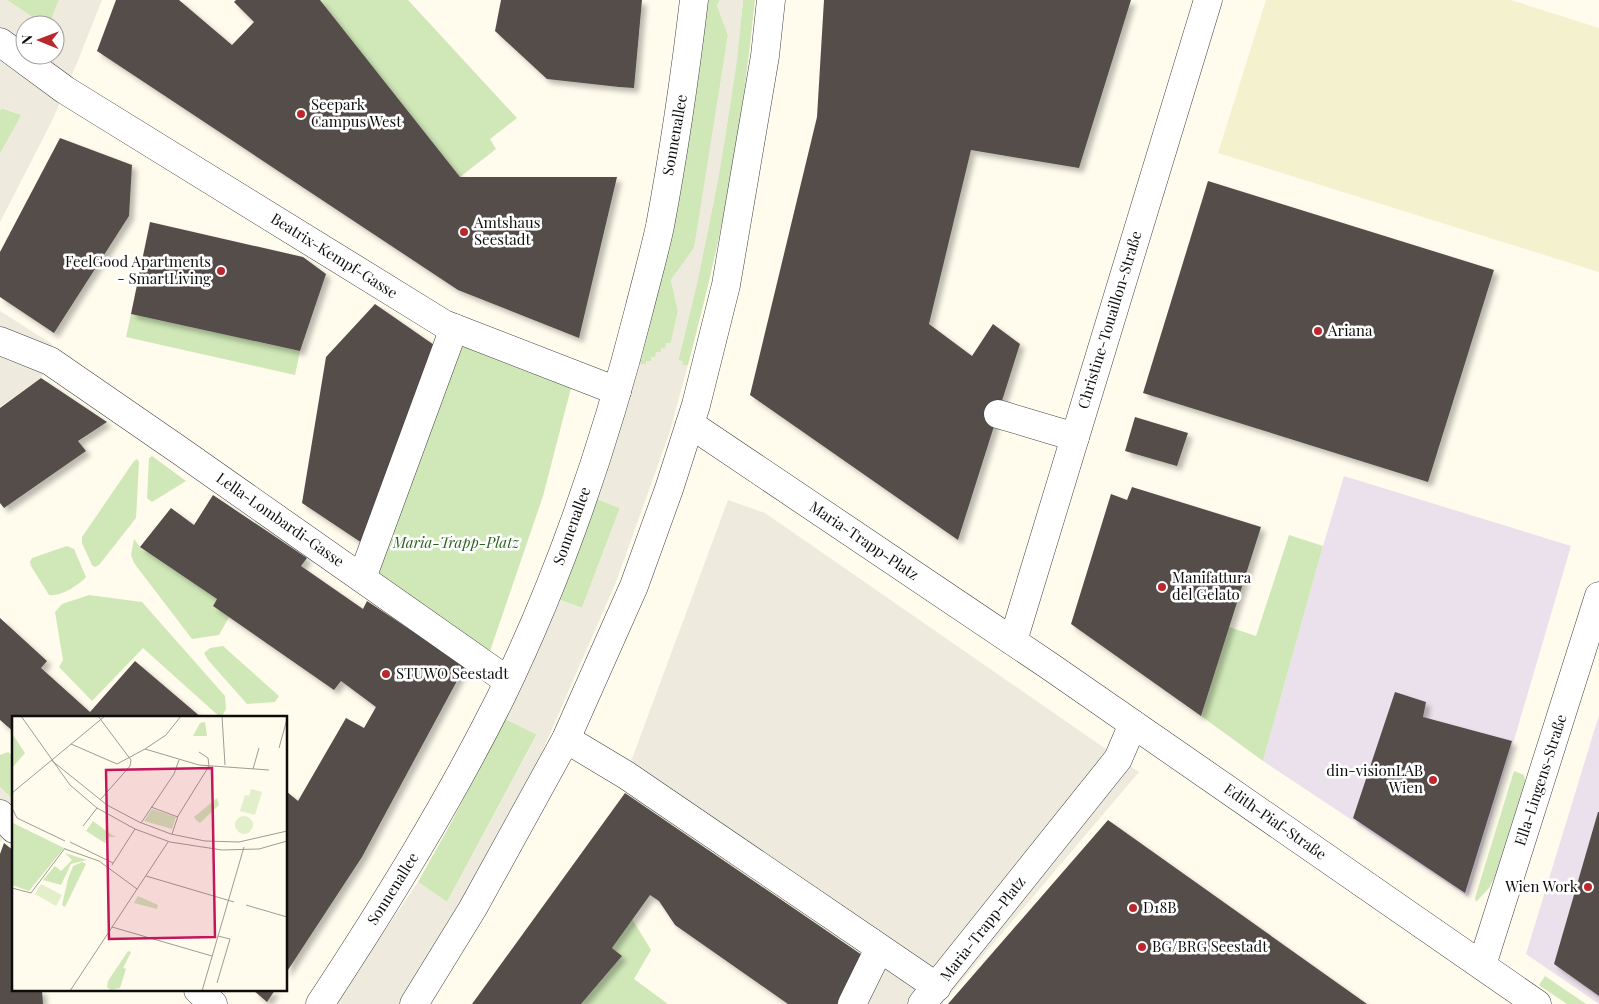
<svg xmlns="http://www.w3.org/2000/svg" width="1599" height="1004" font-family="'Playfair Display',serif">
	<style>
		.industrial { fill: #ebe1ec }
		.farmland { fill: #f4f1ce }
		.green { fill: #d0e8b8 }
		.plaza { fill: #eeeadd }
		.building { fill: #554e4a; filter: url(#shadow) }
		.lines { fill: none; stroke-linecap: round; stroke-linejoin: round }
		.minor-casing { stroke: #404040; stroke-width: 29 }
		.minor { stroke: #fff; stroke-width: 28 }
		.poi-dot { fill: #ba282d; stroke: #fff; stroke-width: 2 }
		.labels { text-anchor: middle; stroke-width: 5; stroke-linejoin: round; paint-order: stroke }
		.poi-label { font-size: 15px; fill: #0d0d0d; stroke: #fff; text-anchor: start }
		.street-label { font-size: 15px; fill: #0d0d0d; stroke: #fff }
		.park-label { font-size: 15px; font-style: italic; fill: #2c631f; stroke: #fff }
		.inset-road { fill: none; stroke: #9e9c93; stroke-width: 1 }
		.view { fill: #c2185b; fill-opacity: 0.15; stroke: #c2185b; stroke-width: 2.5 }
		.inset-edge { fill: none; stroke: #0d0d0d; stroke-width: 2.5 }
	</style>
	<defs>
		<filter id="shadow"><feDropShadow dx="4.5" dy="4.5" stdDeviation="2.5" flood-color="#0004"/></filter>
	</defs>
	<rect width="100%" height="100%" fill="#fffbed"/>
	<g class="industrial">
		<path d="M1344,476L1571,546L1468,897L1263,761L1323,546Z"/>
		<path d="M1599,715V1004L1526,954Z"/>
	</g>
	<path class="farmland" d="M1266,0H1511L1599,28V272L1218,153Z"/>
	<g class="green">
		<path d="M7,0H59L49,25H44Z"/>
		<path d="M320,0H408L517,118L490,139L496,149L460,177Z"/>
		<path d="M706,0H720L717,5L728,35L698,228L694,248L671,280L678,311L671,343L651,361L646,364H640L674,229L696,93Z"/>
		<path d="M743,0H755C749,57 742,113 732,169C721,235 705,300 688,365H682L678,361C708,242 731,122 743,0Z"/>
		<path d="M1,108L22,115L0,154V111Z"/>
		<path d="M131,314L300,351L295,375L126,337Z"/>
		<path d="M459,343L571,388L543,496L489,654L373,575Z"/>
		<path d="M152,456L186,481L152,502L147,498L149,458Z"/>
		<path d="M137,459L139,462L136,518L99,565L95,567L92,565L82,543V537L134,461Z"/>
		<path d="M597,499L620,508L582,608L560,600Z"/>
		<path d="M1289,535L1323,546L1263,761L1201,716L1229,627L1256,636Z"/>
		<path d="M134,539L140,547L217,599L213,606L229,617L219,635L192,639L134,563L131,555Z"/>
		<path d="M67,546L74,549L86,577C79,585 60,597 49,595L31,566L30,562L32,558Z"/>
		<path d="M89,595L142,602L225,696L226,709L221,718L143,648L92,701L59,667L63,660L55,612L62,604Z"/>
		<path d="M223,646L279,696L275,702L247,704L208,660L204,653L210,648Z"/>
		<path d="M505,719L537,734L447,902L418,882L451,823Z"/>
		<path d="M8,752L14,757V792L11,798L0,787V755Z"/>
		<path d="M1514,771L1524,775L1525,781L1494,879L1489,888L1476,902L1475,898Z"/>
		<path d="M632,919L651,950L634,979L668,1004H581L622,956L612,948Z"/>
		<path d="M1545,976L1586,1004H1567L1539,985Z"/>
	</g>
	<g class="plaza">
		<path d="M0,0H7L44,25H25V55H55V25H49L59,0H102L77,63L52,121L0,222V154L21,115L2,108L0,111Z"/>
		<path d="M720,0H743L737,61L719,175L698,280L678,360L683,361L682,365H688L669,434L616,582L541,754L463,897L399,1004H335L418,882L447,902L537,735L505,719L560,600L582,608L620,508L597,499L640,364H646V361H651V357H655L656,352H661V348H665L666,343H671L678,311L671,280L694,248L728,35L717,5Z"/>
		<path d="M0,311L52,344L50,361L41,378L0,407Z"/>
		<path d="M728,500L765,513L1139,772L942,1004H841L865,955L620,787L626,775Z"/>
		<path d="M0,787L11,798L14,792V816L0,843Z"/>
	</g>
	<g class="building">
		<path d="M116,0H179L232,45L254,22L234,2L236,0H320L460,177H617L579,338L458,290L97,51Z"/>
		<path d="M501,0H642L634,88L619,87L547,79L495,31Z"/>
		<path d="M824,0H1131L1079,168L971,150L929,324L972,356L993,324L1020,344L958,540L750,395L817,117Z"/>
		<path d="M60,138L132,165L129,216L54,333L0,297V252Z"/>
		<path d="M1208,181L1494,270L1428,482L1143,393Z"/>
		<path d="M150,222L303,257L326,274L300,351L131,314Z"/>
		<path d="M375,304L437,347L365,545L302,503L326,357Z"/>
		<path d="M41,378L107,422L78,441L86,451L4,508L0,503V408Z"/>
		<path d="M1135,417L1188,433L1177,466L1125,451Z"/>
		<path d="M1132,487L1261,527L1201,716L1071,624L1111,494L1127,500Z"/>
		<path d="M213,495L307,558L301,566L363,609L367,601L465,666L362,857L286,973V791L298,801L346,718L364,728L376,707L341,681L334,690L213,606L217,599L140,547L171,508L194,525Z"/>
		<path d="M0,618L47,661L41,668L90,712L135,661L202,718H14V732L0,720Z"/>
		<path d="M1395,692L1426,702L1423,717L1512,741L1465,893L1353,818Z"/>
		<path d="M625,793L862,955L837,1004H788L675,925L659,901L650,895L612,948L622,956L581,1004H472Z"/>
		<path d="M1598,812H1599V996L1554,964Z"/>
		<path d="M1108,820L1367,1004H948Z"/>
		<path d="M4,843L14,851V990H42L43,1004H0V854Z"/>
		<path d="M253,990H275L267,1002Z"/>
	</g>
	<g class="lines">
		<g class="minor-casing">
			<g id="minor">
				<path d="M0,42L65,90L444,324L617,391"/>
				<path d="M0,341L50,361L179,450L508,681"/>
				<path d="M998,414L1075,437"/>
				<path d="M690,424L1048,665L1537,1004"/>
				<path d="M362,578L454,328"/>
				<path d="M1013,641L1208,0"/>
				<path d="M566,739L626,775L937,987"/>
				<path d="M0,814L14,829"/>
				<path d="M1482,965L1599,596"/>
				<path d="M198,990L213,1004"/>
				<path d="M320,1004C385,905 447,805 500,699C560,576 605,444 639,310C646,282 654,254 660,226C674,151 685,76 694,0"/>
				<path d="M414,1004L473,908L566,739L634,586L669,489L696,405L726,285L765,56L771,0"/>
				<path d="M852,1004L879,949"/>
				<path d="M922,1004L1118,759L1133,724"/>
			</g>
		</g>
		<use href="#minor" class="minor"/>
	</g>
	<g class="poi-dot">
		<circle cx="301" cy="114" r="5"/>
		<circle cx="464" cy="232" r="5"/>
		<circle cx="221" cy="271" r="5"/>
		<circle cx="1318" cy="331" r="5"/>
		<circle cx="1162" cy="587" r="5"/>
		<circle cx="386" cy="674" r="5"/>
		<circle cx="1433" cy="780" r="5"/>
		<circle cx="1588" cy="887" r="5"/>
		<circle cx="1133" cy="908" r="5"/>
		<circle cx="1142" cy="947" r="5"/>
	</g>
	<g class="labels">
		<g class="poi-label">
			<text x="311" y="110">Seepark<tspan x="311" dy="17">Campus West</tspan></text>
			<text x="474" y="228">Amtshaus<tspan x="474" dy="17">Seestadt</tspan></text>
			<text x="211" y="267" text-anchor="end">FeelGood Apartments<tspan x="211" dy="17">- SmartLiving</tspan></text>
			<text x="1328" y="336">Ariana</text>
			<text x="1172" y="583">Manifattura<tspan x="1172" dy="17">del Gelato</tspan></text>
			<text x="396" y="679">STUWO Seestadt</text>
			<text x="1423" y="776" text-anchor="end">din-visionLAB<tspan x="1423" dy="17">Wien</tspan></text>
			<text x="1578" y="892" text-anchor="end">Wien Work</text>
			<text x="1143" y="913">D18B</text>
			<text x="1152" y="952">BG/BRG Seestadt</text>
		</g>
		<g class="street-label">
			<text transform="translate(675 135) rotate(-80)" y="5">Sonnenallee</text>
			<text transform="translate(334 256) rotate(32)" y="5">Beatrix-Kempf-Gasse</text>
			<text transform="translate(1110 320) rotate(-73)" y="5">Christine-Touaillon-Straße</text>
			<text transform="translate(280 520) rotate(35)" y="5">Lella-Lombardi-Gasse</text>
			<text transform="translate(572 526) rotate(-70)" y="5">Sonnenallee</text>
			<text transform="translate(864 541) rotate(34)" y="5">Maria-Trapp-Platz</text>
			<text transform="translate(1541 780) rotate(-72)" y="5">Ella-Lingens-Straße</text>
			<text transform="translate(1275 822) rotate(35)" y="5">Edith-Piaf-Straße</text>
			<text transform="translate(393 889) rotate(-58)" y="5">Sonnenallee</text>
			<text transform="translate(983 929) rotate(-52)" y="5">Maria-Trapp-Platz</text>
		</g>
		<g class="park-label">
			<text x="456" y="548">Maria-Trapp-Platz</text>
		</g>
	</g>
	<g transform="translate(12 716)">
		<rect width="275" height="275" fill="#fffbed"/>
		<path d="M193,6L195,20H181L188,7ZM1,19L13,37L0,52V20ZM205,82L207,89L188,107L185,105L182,101ZM140,93L164,101L160,113L132,105ZM81,105L100,119L104,121H97L93,127L74,115ZM1,107L52,132L17,175L0,169ZM53,137L75,144L59,148L49,169L31,164L43,150L49,155L60,144ZM70,146L74,148L53,191L50,189L56,163L61,150ZM126,180L146,189L145,193L122,187ZM116,235L119,236L111,252L114,253L108,272L99,274L95,271L96,265Z" fill="#d0e8b8"/>
		<path d="M239,73L250,76L243,99L228,95L233,79L237,80ZM223 109a9 9 0 1 1 18 0a9 9 0 1 1-18 0ZM29,168L50,179L44,190L23,178Z" fill="#e2efca"/>
		<path class="inset-road" d="M9,0L58,69L85,92L123,113L158,126L210,134L247,133L275,125M86,0L119,44L118,50L88,84M210,0L213,49M59,28L105,48L133,33L187,49L257,54M267,32L275,3M133,33L154,19L169,0M39,44L95,89L127,106L159,118L193,125L227,126L275,115M241,53L247,32M0,77L93,0M139,91L166,101M0,92L5,102L53,125M129,107L162,58L167,44M71,110L85,92M160,118L166,100L197,50L196,42L187,36M58,126L101,147M53,133L87,145L125,173M100,149L123,113M134,160L222,186M0,172L19,177L53,132M234,189L275,201M100,211L200,240M205,267L218,223L206,220M58,275L156,126M190,275L232,131"/>
		<path class="view" d="M200,52L203,221L97,223L94,54Z"/>
		<rect width="275" height="275" class="inset-edge"/>
	</g>
	<g transform="translate(40 40) rotate(271)"><circle r="24" fill="#ffffff" stroke="#9e9e9e"/>
	<path d="M0-4L9 19L0 12L-9 19Z" fill="#ba282d"/>
	<text y="-8" font-size="14" font-weight="bold" text-anchor="middle" fill="#0d0d0d">N</text>
	</g>
</svg>
